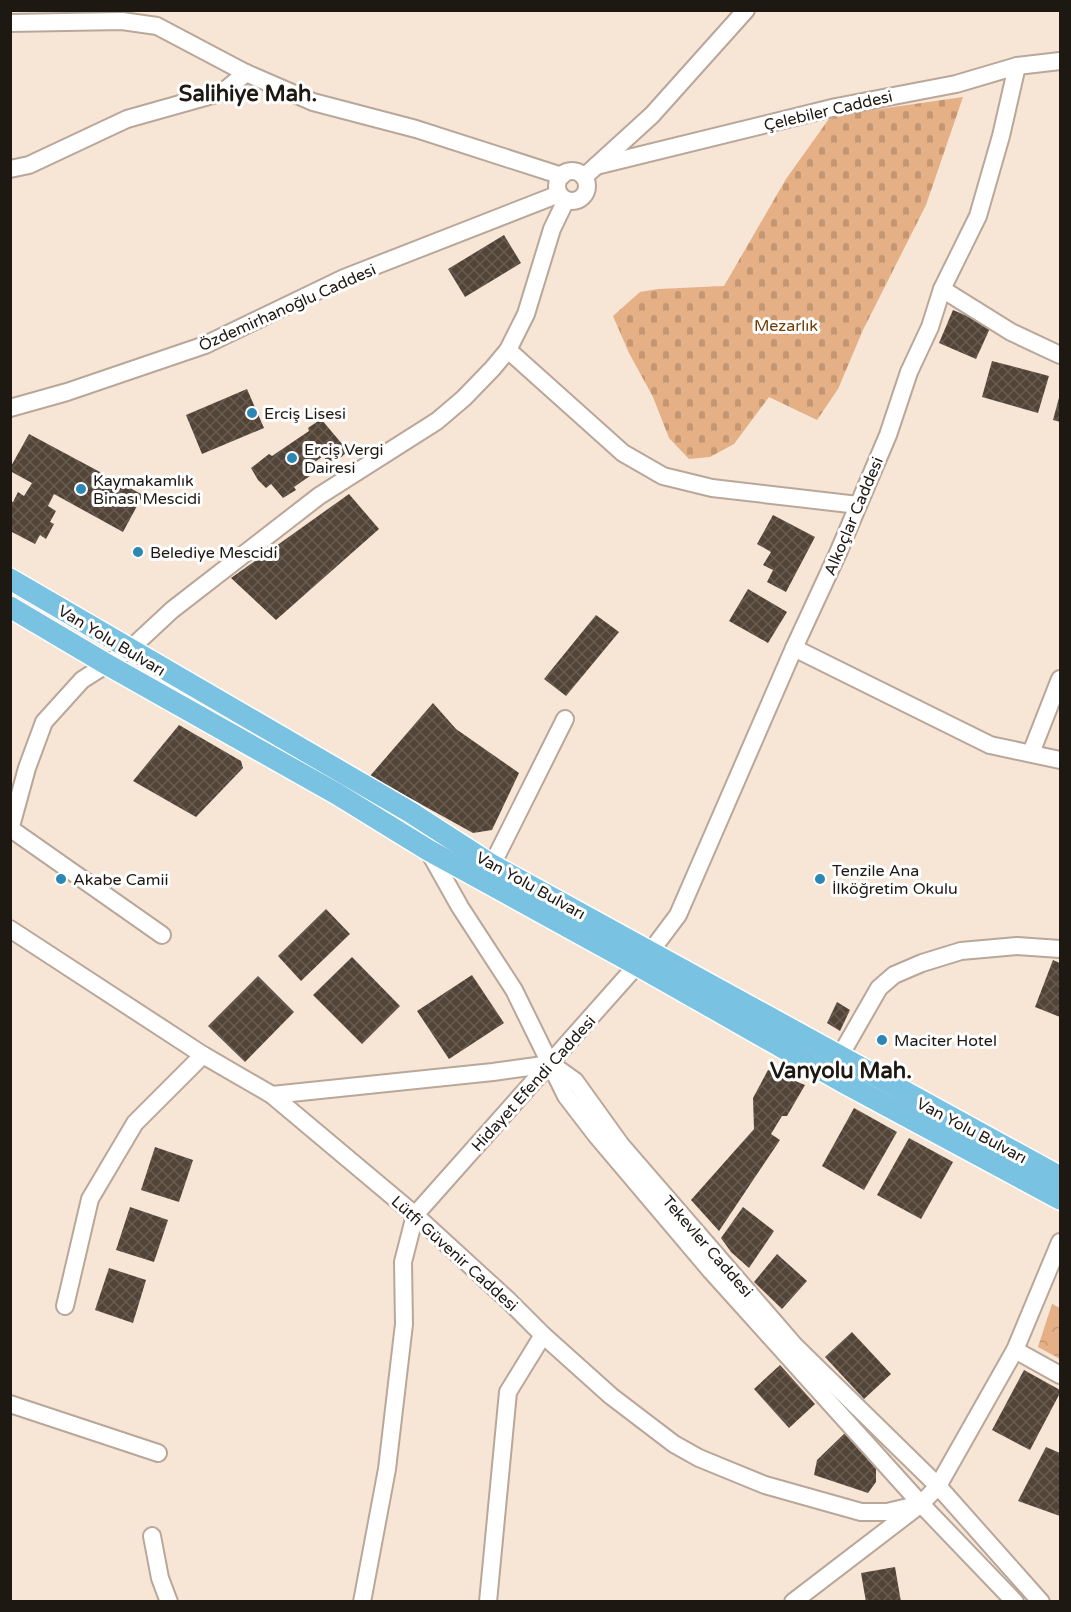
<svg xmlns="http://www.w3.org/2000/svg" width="1071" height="1612" font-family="'Varela Round',sans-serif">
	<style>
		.cemetery { fill: url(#cemetery-stones) }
		.park { fill: url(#park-crowns) }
		.building { fill: url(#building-cross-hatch) }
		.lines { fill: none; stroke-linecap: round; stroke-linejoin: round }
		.minor-casing { stroke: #b9a799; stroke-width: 20 }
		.major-casing { stroke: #fff; stroke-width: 24 }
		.minor { stroke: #fff; stroke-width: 16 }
		.major { stroke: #7ac2e2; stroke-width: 21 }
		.poi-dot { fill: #2c87b5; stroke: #fff; stroke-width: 2 }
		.labels { text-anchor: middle; stroke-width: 6; stroke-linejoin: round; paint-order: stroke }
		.street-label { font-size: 16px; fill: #1e1813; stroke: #fff }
		.park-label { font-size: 16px; fill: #713e06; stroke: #fff }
		.poi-label { font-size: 16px; fill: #1e1813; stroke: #fff; text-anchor: start }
		.district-label { font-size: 22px; font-weight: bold; fill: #1e1813; stroke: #fff }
	</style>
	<defs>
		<pattern id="cemetery-stones" width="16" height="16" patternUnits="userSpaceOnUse" patternTransform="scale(1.5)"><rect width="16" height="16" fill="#e5b085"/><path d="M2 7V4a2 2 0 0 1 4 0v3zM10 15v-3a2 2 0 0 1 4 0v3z" fill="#c49772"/></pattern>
		<pattern id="park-crowns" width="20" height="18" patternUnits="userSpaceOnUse" patternTransform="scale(1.5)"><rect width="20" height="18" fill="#e5b085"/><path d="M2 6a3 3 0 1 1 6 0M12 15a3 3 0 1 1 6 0" fill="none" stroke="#c49772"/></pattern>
		<pattern id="building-cross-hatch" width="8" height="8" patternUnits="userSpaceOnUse" patternTransform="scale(1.5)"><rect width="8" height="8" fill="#534438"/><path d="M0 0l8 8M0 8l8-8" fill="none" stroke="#685c52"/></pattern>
	</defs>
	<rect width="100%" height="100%" fill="#f7e5d6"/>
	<path class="cemetery" d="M963,97L926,205L863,330L838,389L817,420L769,397L734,444L710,457L689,459L669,438L653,397L629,353L613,316L640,292L658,289L724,286L786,179L831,116Z"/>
	<path class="park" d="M1052,1304L1060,1308V1359L1038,1347Z"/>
	<g class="building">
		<path d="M504,235L521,263L465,297L448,269Z"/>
		<path d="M953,310L991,326L976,359L939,343Z"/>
		<path d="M992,361L1049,376L1038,413L982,397Z"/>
		<path d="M247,389L264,428L202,454L186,415Z"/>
		<path d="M1060,394V422L1053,420Z"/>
		<path d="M321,419L348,451L338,460L327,461L323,456L315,462L320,469L294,487L296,490L283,498L271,484L266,488L258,480L251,468L269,454L272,456L309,431L308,428Z"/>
		<path d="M29,434L143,495L123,532L54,494L48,506L56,511L50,522L54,524L46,539L40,535L35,544L10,531V501L13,502L18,492L24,496L32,483L10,471V468Z"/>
		<path d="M349,494L379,529L276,620L231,578Z"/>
		<path d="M773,515L815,537L786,592L767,582L773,570L763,565L771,552L757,544Z"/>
		<path d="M748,589L787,612L768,643L729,621Z"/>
		<path d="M596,615L619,632L566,696L544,679Z"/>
		<path d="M433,703L456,729L519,773L492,830L473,833L370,776Z"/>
		<path d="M179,725L241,761L243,768L196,817L133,781Z"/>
		<path d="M326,909L350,934L301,981L278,956Z"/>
		<path d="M352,957L400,1006L362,1044L313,995Z"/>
		<path d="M1053,960L1060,963V1017L1035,1007Z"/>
		<path d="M472,975L504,1023L449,1059L417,1011Z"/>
		<path d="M258,976L294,1012L245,1062L208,1026Z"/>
		<path d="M837,1002L850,1010L840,1031L827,1023Z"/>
		<path d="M768,1070L805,1085L787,1116H782L771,1134L780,1140L719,1231L691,1200L754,1129L753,1098Z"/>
		<path d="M854,1108L897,1132L864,1190L822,1166Z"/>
		<path d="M909,1138L953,1162L921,1219L877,1195Z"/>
		<path d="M155,1147L193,1160L179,1202L141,1190Z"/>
		<path d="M130,1207L168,1220L154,1262L116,1250Z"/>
		<path d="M743,1207L774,1231L749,1268L731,1252L721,1238Z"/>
		<path d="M777,1254L807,1281L782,1309L754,1282Z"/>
		<path d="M109,1268L146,1280L133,1323L95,1310Z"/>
		<path d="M852,1332L891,1374L864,1399L825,1357Z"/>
		<path d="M780,1365L815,1404L789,1428L754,1389Z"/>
		<path d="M1024,1370L1060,1390V1393L1030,1450L992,1430Z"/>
		<path d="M845,1433L876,1469V1482L868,1493L814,1475L817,1460Z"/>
		<path d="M1046,1447L1060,1453V1516L1018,1501Z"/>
		<path d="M895,1567L901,1602H866L861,1573Z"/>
	</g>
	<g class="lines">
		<g class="minor-casing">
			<g id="minor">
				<path d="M10,23L122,21L157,26L246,73L313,102L416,129L562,176"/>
				<path d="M596,166L836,107L956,84L1017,66L1060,61"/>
				<path d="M10,169L29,165L127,119L223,92L246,73"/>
				<circle cx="572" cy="186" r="15"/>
				<path d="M584,177L652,115L746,10"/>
				<path d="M942,289L1011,332L1060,355"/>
				<path d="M508,350L623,453L663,476L712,488L858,505"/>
				<path d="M10,408L67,392L205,345L344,278L559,194"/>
				<path d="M794,648L990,745L1060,760"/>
				<path d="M1031,753L1060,679"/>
				<path d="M11,829L162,935"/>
				<path d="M10,830L27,768L44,722L82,680L129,650L172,610L319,496L437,421L464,398L493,368L508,350L526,314L552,229L566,200"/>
				<path d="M428,850L460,907L514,990L566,1096L596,1135L711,1271L921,1504L1015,1602"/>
				<path d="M492,865L565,719"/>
				<path d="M10,929L203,1055L272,1095L415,1215L508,1300L543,1335L611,1396L674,1444L699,1458L765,1485L861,1512H887L921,1504"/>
				<path d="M840,1056L879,988L894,975L922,963L961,951L1017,946L1060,949"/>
				<path d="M554,1066L575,1081L621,1145L795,1346L938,1486L1041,1602"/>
				<path d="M272,1095L493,1072L551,1064"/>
				<path d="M65,1306L90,1199L135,1123L203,1055"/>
				<path d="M1015,1350L1060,1375"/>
				<path d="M10,1404L158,1453"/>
				<path d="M152,1536L160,1578L169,1602"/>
				<path d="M362,1602L387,1469L404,1324L403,1262L415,1215L637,965L651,951L678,915L794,648L838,553L888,435L909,372L930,327L942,289L978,216L1001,136L1017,66"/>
				<path d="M488,1602L508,1392L543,1335"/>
				<path d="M793,1602L921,1504L938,1486L1015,1350L1060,1242"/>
			</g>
		</g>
		<g class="major-casing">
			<g id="major">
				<path d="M10,579L410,812L492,865L1060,1177"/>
				<path d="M10,607L108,665L337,794L428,850L637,965L843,1082L1060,1199"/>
			</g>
		</g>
		<use href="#minor" class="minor"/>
		<use href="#major" class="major"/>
	</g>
	<g class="poi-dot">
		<circle cx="252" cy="413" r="6"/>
		<circle cx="292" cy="458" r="6"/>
		<circle cx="81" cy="489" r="6"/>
		<circle cx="138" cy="552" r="6"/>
		<circle cx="61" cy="879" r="6"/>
		<circle cx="820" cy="879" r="6"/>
		<circle cx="882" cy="1040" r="6"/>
	</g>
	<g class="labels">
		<g class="street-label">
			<text transform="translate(828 110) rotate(-13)" y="6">Çelebiler Caddesi</text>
			<text transform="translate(287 307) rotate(-24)" y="6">Özdemirhanoğlu Caddesi</text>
			<text transform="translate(853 516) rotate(-67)" y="6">Alkoçlar Caddesi</text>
			<text transform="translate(112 640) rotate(31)" y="6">Van Yolu Bulvarı</text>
			<text transform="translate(531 885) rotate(29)" y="6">Van Yolu Bulvarı</text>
			<text transform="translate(533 1083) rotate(-48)" y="6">Hidayet Efendi Caddesi</text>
			<text transform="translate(972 1130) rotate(28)" y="6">Van Yolu Bulvarı</text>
			<text transform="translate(708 1246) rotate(49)" y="6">Tekevler Caddesi</text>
			<text transform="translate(455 1253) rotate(42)" y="6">Lütfi Güvenir Caddesi</text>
		</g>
		<g class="park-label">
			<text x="786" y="331">Mezarlık</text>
		</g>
		<g class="poi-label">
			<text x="264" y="419">Erciş Lisesi</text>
			<text x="304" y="455">Erciş Vergi<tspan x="304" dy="18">Dairesi</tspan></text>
			<text x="93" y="486">Kaymakamlık<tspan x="93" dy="18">Binası Mescidi</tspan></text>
			<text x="150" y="558">Belediye Mescidi</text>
			<text x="832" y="876">Tenzile Ana<tspan x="832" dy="18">İlköğretim Okulu</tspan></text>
			<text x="73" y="885">Akabe Camii</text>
			<text x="894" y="1046">Maciter Hotel</text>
		</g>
		<g class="district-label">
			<text x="248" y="101">Salihiye Mah.</text>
			<text x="841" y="1078">Vanyolu Mah.</text>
		</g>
	</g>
	<rect width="1071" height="1612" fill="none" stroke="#1e1813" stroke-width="24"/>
</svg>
